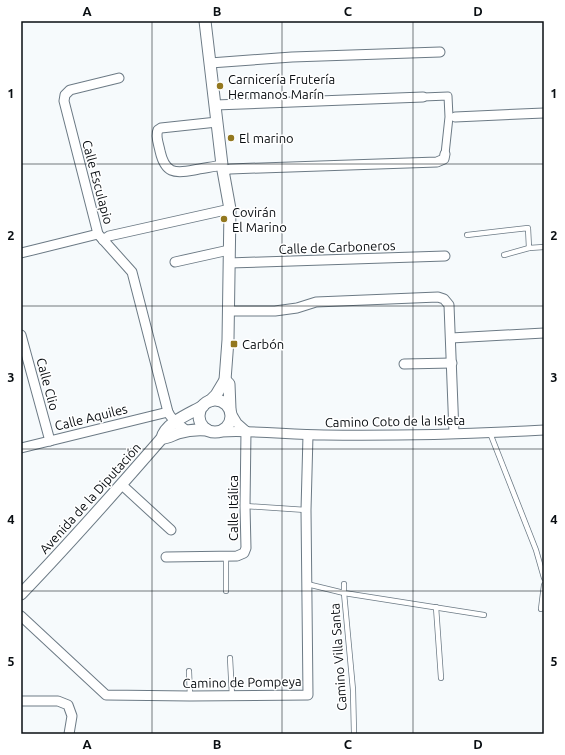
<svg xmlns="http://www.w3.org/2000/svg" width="565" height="755" font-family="Ubuntu,sans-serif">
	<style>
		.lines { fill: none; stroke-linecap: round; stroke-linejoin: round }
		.service-casing { stroke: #6c7a85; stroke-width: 6 }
		.pedestrian-casing { stroke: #6c7a85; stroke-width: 9 }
		.minor-casing { stroke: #6c7a85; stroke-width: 11 }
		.tertiary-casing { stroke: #6c7a85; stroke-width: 13 }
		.service { stroke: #fff; stroke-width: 4.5 }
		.pedestrian { stroke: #fff; stroke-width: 7 }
		.minor { stroke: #fff; stroke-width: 9 }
		.tertiary { stroke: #fff; stroke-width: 11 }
		.grid { fill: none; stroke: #090e12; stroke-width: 1; stroke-opacity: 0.55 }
		.poi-dot { fill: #93781f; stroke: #fff; stroke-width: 1.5 }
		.labels { text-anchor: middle; stroke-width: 3; stroke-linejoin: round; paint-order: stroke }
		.poi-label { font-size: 13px; fill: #090e12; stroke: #fff; text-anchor: start }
		.street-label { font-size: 13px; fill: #090e12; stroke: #fff }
		.neatline { fill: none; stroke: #090e12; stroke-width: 1.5 }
		.grid-label { font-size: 13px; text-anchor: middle; font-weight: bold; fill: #090e12 }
	</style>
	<rect width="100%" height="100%" fill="#f6fafc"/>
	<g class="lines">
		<g class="service-casing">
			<g id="service">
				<path d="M467,235L528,228L529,248L544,247"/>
				<path d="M504,255L529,248"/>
				<path d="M490,433L536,550L544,578"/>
				<path d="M245,506L306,510"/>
				<path d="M307,584L344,593L353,690L354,734"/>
				<path d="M344,584V593L484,615"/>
				<path d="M226,591V556"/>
				<path d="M436,607L441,678"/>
				<path d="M541,609L544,585"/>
				<path d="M230,658L232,696"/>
				<path d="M189,671L190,696"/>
			</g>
		</g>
		<g class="pedestrian-casing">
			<path id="pedestrian" d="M423,97L448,96L449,117L445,154"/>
		</g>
		<g class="minor-casing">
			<g id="minor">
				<path d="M210,63L292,57L440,52"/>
				<path d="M119,78L70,90L65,95L64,101L98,234L132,272L168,412C172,421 180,425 187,431"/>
				<path d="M215,105L423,97"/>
				<path d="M455,117L544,113"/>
				<path d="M217,122L161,128L158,130C155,136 159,145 160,151C165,173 174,174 194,170C203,168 213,167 222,165"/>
				<path d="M223,171L230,169L437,162L444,159L445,154"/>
				<path d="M103,240L109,236L230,209"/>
				<path d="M21,253L98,234"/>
				<path d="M175,262L229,250"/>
				<path d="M229,263L445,256"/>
				<path d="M229,311H275L297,308L316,302L438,297L444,299L449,305L454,433"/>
				<path d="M21,335L50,441"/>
				<path d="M451,338L544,333"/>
				<path d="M404,364L452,363"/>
				<path d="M231,413L237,423L246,431"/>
				<path d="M221,432C255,430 290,435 324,435C397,436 471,434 544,430"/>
				<path d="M21,448L168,412"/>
				<path d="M122,485L171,530"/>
				<path d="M166,557L237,556L244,553L246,548L245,506L246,431"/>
				<path d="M21,616L106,695L190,696L308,695L306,510L308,435"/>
				<path d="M21,701H58L68,705L72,716L69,734"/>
			</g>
		</g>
		<g class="tertiary-casing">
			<g id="tertiary">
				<path d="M205,21L222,165L230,209L228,340L225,380L216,395L210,401"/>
				<path d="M225,380L229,384L230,409"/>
				<circle cx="215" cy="416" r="16"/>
				<path d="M162,438C169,438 172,435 178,433C188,430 197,429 207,430"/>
				<path d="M21,594C70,543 116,491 162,438C165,423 191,413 203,406"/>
			</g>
		</g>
		<use href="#service" class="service"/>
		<use href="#pedestrian" class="pedestrian"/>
		<use href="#minor" class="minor"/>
		<use href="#tertiary" class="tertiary"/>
	</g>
	<path class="grid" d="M152,21V734M282,21V734M413,21V734M21,164H544M21,306H544M21,449H544M21,591H544"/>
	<g class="poi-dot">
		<circle cx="220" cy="86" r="4"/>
		<circle cx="231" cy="138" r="4"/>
		<circle cx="224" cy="219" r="4"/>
		<rect x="230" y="340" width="8" height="8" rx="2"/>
	</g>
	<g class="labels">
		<g class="poi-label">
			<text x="228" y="84">Carnicería Frutería<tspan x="228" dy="15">Hermanos Marín</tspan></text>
			<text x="239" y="143">El marino</text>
			<text x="232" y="217">Covirán<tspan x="232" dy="15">El Marino</tspan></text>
			<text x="242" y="349">Carbón</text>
		</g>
		<g class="street-label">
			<text transform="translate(98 182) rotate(75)" y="5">Calle Esculapio</text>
			<text transform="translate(337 247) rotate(-2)" y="5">Calle de Carboneros</text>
			<text transform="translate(48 384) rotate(75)" y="5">Calle Clio</text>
			<text transform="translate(91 417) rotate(-14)" y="5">Calle Aquiles</text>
			<text transform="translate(395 421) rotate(-1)" y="5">Camino Coto de la Isleta</text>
			<text transform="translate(90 498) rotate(-48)" y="5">Avenida de la Diputación</text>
			<text transform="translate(233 508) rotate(-90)" y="5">Calle Itálica</text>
			<text transform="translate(338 657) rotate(-94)" y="5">Camino Villa Santa</text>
			<text transform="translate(242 682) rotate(-1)" y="5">Camino de Pompeya</text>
		</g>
	</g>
	<rect width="565" height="755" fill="none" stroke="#ffffff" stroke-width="44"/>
	<rect x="22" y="22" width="521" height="711" class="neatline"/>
	<g class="grid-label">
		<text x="87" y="16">A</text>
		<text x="217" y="16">B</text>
		<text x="348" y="16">C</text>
		<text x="478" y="16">D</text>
		<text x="11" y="98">1</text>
		<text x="554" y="98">1</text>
		<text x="11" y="240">2</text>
		<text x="554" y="240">2</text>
		<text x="11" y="382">3</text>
		<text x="554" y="382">3</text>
		<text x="11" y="524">4</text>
		<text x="554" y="524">4</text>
		<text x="11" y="666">5</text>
		<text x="554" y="666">5</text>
		<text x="87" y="749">A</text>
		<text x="217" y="749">B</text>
		<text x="348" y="749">C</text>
		<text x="478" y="749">D</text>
	</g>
</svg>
